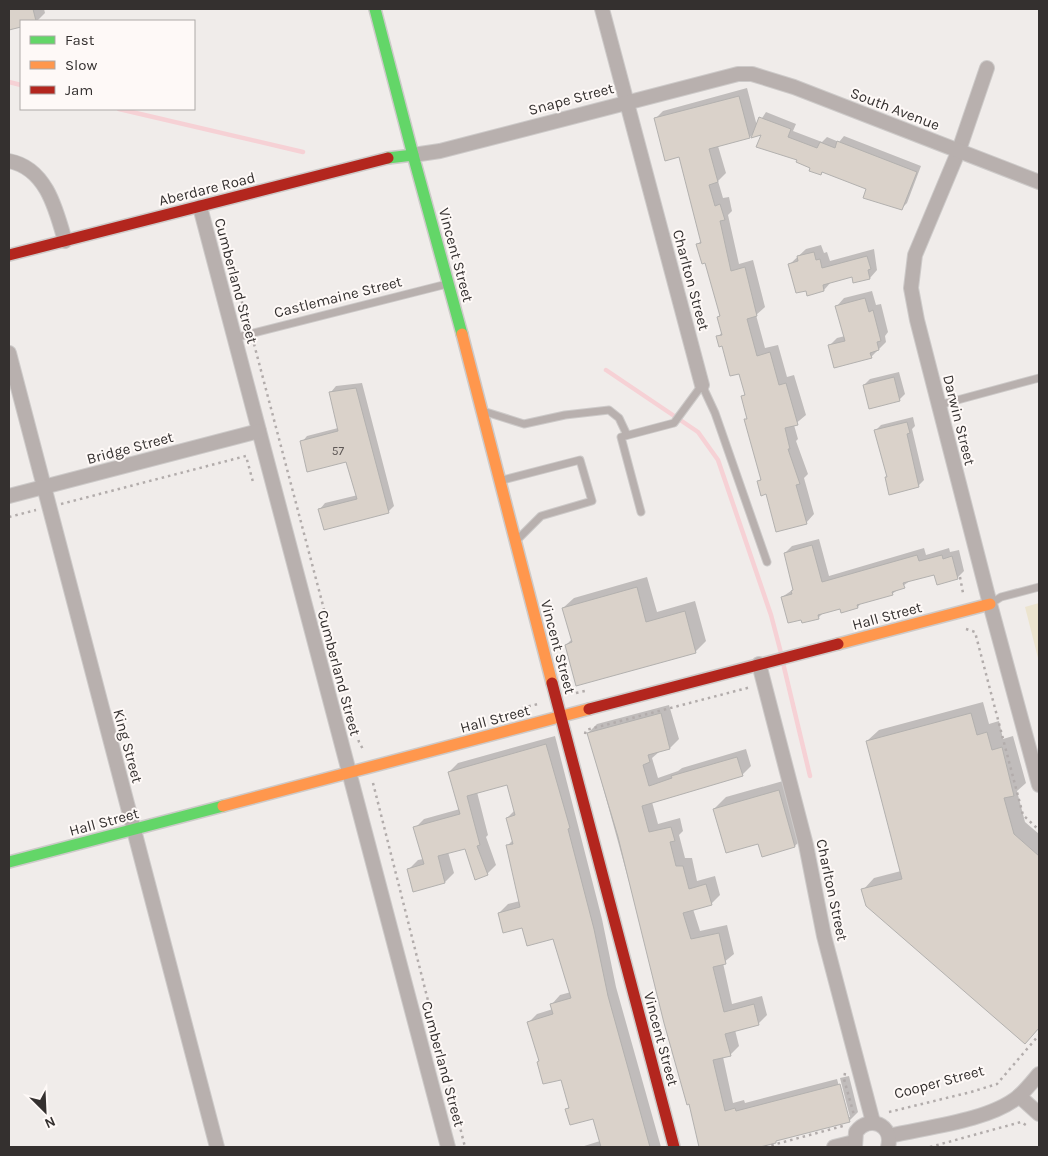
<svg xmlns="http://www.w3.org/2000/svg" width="1048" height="1156" font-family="Karla,sans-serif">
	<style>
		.green { fill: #ece4cf }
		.shadow { fill: #0003 }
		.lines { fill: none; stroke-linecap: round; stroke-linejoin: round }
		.stream { stroke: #f6d1d5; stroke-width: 4.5 }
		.building { fill: #dad2ca; stroke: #b3b1af }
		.lane-casing { stroke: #cdcac9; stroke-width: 9 }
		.street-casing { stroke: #cdcac9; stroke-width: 16 }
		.fast-casing { stroke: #cdcac9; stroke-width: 14 }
		.slow-casing { stroke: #cdcac9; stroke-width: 14 }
		.jam-casing { stroke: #cdcac9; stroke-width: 14 }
		.path { stroke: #b2acab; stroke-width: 2.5; stroke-dasharray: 2.5 4; stroke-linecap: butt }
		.lane { stroke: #b8b0ae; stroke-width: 7 }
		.street { stroke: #b8b0ae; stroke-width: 14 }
		.fast { stroke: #63d668; stroke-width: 11 }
		.slow { stroke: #ff974d; stroke-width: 11 }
		.jam { stroke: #b3261e; stroke-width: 11 }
		.labels { text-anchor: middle; stroke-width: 4; stroke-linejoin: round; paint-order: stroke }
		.number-label { font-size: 12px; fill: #5e5856 }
		.street-label { font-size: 15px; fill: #34302f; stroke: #fef9f7 }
	</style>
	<rect width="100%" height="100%" fill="#f0ecea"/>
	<path class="green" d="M1039,603V662L1025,607Z"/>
	<g class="shadow">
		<path d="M9,9H44L45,13L37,21H21V26L9,29Z"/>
		<path d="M747,88L757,126L766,112L796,124L793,131L822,142L827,137L839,142L844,136L921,166L907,203L901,209L868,189L823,171L821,174L763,134L755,132L750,137L718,146L726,173L718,181L723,198L729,197L732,211L728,215L739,264L753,260L765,307L756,315L765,348L778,345L787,377L794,375L806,415L794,425L798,439L796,441L808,474L804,478L814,514L806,523L767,493L759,481L761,479L746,420L748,418L742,397L746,393L740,372L718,337L722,332L718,317L721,314L706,261L698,244L702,240L680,156L655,119L663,111Z"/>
		<path d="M821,245L824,253L827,252L830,261L874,249L877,270L870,278L853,276L831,282L824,290L790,264L806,249Z"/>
		<path d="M872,291L876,305L881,304L888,332L885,336L886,342L871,357L829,346L837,338L845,336L837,306L844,298Z"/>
		<path d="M899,372L905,394L899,400L864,385L870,379Z"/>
		<path d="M362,383L394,506L388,512L320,509L325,503L358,495L347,460L302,442L307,436L338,428L331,392L336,386Z"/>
		<path d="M913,417L915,426L912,429L924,480L918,486L886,478L888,476L875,431L881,425Z"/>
		<path d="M819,539L829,576L924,548L926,555L949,548L950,552L959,550L964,571L957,578L935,574L911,580L892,594L862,602L858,607L841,608L823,613L818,618L782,597L794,589L785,553L792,546Z"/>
		<path d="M647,577L657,612L695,601L706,641L695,652L566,645L572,639L563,608L574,598Z"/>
		<path d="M983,702L989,724L999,721L1003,739L1013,736L1026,783L1017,791L1025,822L1039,834V1028L1025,1043L863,890L874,878L901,871L867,741L879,730Z"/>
		<path d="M669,705L679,739L670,748L659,752L652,758L658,778L678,771L682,768L746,749L751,766L742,775L652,802L658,824L680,818L683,831L679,835L685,858H692L697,881L715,876L720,895L711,904L693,909L700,931L727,925L734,954L723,963L732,1004L762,996L767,1015L758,1024L735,1030L739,1046L730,1055L723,1057L733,1103L744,1100L745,1103L837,1079L847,1117H850L840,1078L849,1076L858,1112L849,1121L753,1147H700L690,1103L588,733L597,724Z"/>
		<path d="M555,736L602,919L616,987L661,1147H581L600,1141L594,1117L567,1109L570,1106L562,1078L540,1060L528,1023L537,1014L553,1009L552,1004L560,995L571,992L554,938L523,926L499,913L508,904L520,901L507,846L513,840L507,818L515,810L508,783L477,792L488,835L486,837L496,865L487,874L465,848L448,852L454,873L445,882L409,869L418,860L423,859L415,828L424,819L460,809L449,772L458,763Z"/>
		<path d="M790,779L806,834L795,846L759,843L714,809L726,797Z"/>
	</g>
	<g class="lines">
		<g class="stream">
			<path d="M9,82L21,85"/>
			<path d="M119,109L303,152"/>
			<path d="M606,370L698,432L718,460L771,615L781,653"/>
			<path d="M783,663L810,776"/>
		</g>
	</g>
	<g class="building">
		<path d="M9,9H33L36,21H21V27L9,30Z"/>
		<path d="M739,96L750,138L709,149L718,182L709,185L715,206L720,204L725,220L720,221L731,271L745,267L757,316L747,319L757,356L770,352L779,385L786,383L798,425L785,428L790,449H788L800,484L796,485L807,524L776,532L766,494L761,496L757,481L761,480L744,419H747L741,396L745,395L739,374L730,376L722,346L719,347L716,336L722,335L717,317L720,316L705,263L702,264L696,244L701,243L679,157L665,161L654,118Z"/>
		<path d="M759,117L791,129L788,137L817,148L820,142L835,148L837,141L917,172L902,210L863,198L866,189L822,172L821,175L809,171L810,168L796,162L797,160L756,147L761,135L751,138Z"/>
		<path d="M814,252L816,260L820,259L822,268L867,256L871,269L868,270L870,279L853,283L852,277L823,285L824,291L807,296L806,291L796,293L788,264L798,261L797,256Z"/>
		<path d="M865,298L869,312L873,310L881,341L877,342L879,350L870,353L872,358L834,368L828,345L845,341L835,306Z"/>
		<path d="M894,377L900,401L869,409L863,385Z"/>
		<path d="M356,388L389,513L324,530L318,509L357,499L346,462L307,472L300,441L338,431L329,392Z"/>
		<path d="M907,422L910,433L907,434L919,487L889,495L885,477H887L874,430Z"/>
		<path d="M812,545L822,582L917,555L919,561L942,555L943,559L952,556L958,579L937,585L934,575L903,583L905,588L892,592L893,595L857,605L858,608L841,613L840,609L818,615L819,619L802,623L801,620L788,623L781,597L792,594L791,591L793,590L784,553Z"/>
		<path d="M637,587L646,622L685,611L696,653L576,686L565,645L572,642L562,608Z"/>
		<path d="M661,713L670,749L648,755L650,762L643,765L649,786L672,778L671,776L737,757L743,776L642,806L649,832L671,827L675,841L670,842L676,866H683L689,889L706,884L712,905L683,913L691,939L719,933L726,964L713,967L724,1012L754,1004L759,1025L725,1034L731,1056L713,1060L725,1111L735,1108L736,1111L840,1084L850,1122L776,1141V1143L760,1147H699L689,1104L687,1105L664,1023L618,837L587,733Z"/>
		<path d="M971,713L977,735L987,732L992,750L1002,747L1014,796L1004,798L1014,834L1039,856V1028L1025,1044L866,906L861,889L902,879L866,741Z"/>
		<path d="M546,744L570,828L568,829L594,929L608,996L650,1147H601L593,1119L570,1125L565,1109L569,1108L561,1080L543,1084L537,1062L539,1061L527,1022L553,1014L550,1004L571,998L553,939L527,946L522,928L503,933L498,913L520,907L506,845L513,844L506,818L515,815L507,785L467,796L480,845L477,846L488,875L475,880L465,849L438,856L445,883L413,892L407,869L424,864L413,827L460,814L448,772Z"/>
		<path d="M779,790L795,847L762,857L758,844L726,853L713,809Z"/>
	</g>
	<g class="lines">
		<g class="lane-casing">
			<g id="lane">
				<path d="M234,338L447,284"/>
				<path d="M939,405L1039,378"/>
				<path d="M486,412L524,424L565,415L609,410L619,418L627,435"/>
				<path d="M503,480L580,460L592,501L541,516L519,538"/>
				<path d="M641,512L621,437L674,423L702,385L715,413L767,562"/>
				<path d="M990,604L1001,597L1039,587"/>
			</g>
		</g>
		<g class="street-casing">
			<g id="street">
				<path d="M602,9L702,385"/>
				<path d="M987,68L959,150L915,255L911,288L917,320L990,604L1039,785"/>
				<path d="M413,155L440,151L738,74H752L794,87L1039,182"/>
				<path d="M9,161C46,168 56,209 65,241"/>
				<path d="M200,207L448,1147"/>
				<path d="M9,353L217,1147"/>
				<path d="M9,496L259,431"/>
				<path d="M759,664L806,845L824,936L873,1122"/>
				<path d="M1019,1096L1039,1114"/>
				<path d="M889,1136C927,1127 988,1121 1018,1097C1026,1090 1033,1081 1039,1074"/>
				<path d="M834,1147L854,1142"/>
				<path d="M855,1147L856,1132C869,1114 894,1125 888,1147"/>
			</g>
		</g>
		<g class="fast-casing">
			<g id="fast">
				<path d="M375,9L413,155"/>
				<path d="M388,158L413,155L462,334"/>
				<path d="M9,862L223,806"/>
			</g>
		</g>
		<g class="slow-casing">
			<g id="slow">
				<path d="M462,334L552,683"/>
				<path d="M838,644L990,604"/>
				<path d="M223,806L589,709"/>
			</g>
		</g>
		<g class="jam-casing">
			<g id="jam">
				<path d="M9,255L388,158"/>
				<path d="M552,683L674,1147"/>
				<path d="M589,709L838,644"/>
			</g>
		</g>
		<g class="path">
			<path d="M222,226L248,325"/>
			<path d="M254,344L359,742L364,751"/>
			<path d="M61,504L246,456L253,482"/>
			<path d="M9,517L36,510"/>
			<path d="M960,577L963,593"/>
			<path d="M966,629L975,632L1023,815L1039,830"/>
			<path d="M576,693L585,691"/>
			<path d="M522,708L538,704"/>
			<path d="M585,734L586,730L751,687"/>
			<path d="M373,783L465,1147"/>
			<path d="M845,1073L844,1079L854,1115"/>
			<path d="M889,1112L971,1092L997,1084L1039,1035"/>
			<path d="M765,1147L843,1126"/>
			<path d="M930,1147L1021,1122L1029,1127"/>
		</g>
		<use href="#lane" class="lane"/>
		<use href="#street" class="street"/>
		<use href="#fast" class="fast"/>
		<use href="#slow" class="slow"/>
		<use href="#jam" class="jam"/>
	</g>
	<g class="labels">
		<g class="number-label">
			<text x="338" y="455">57</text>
		</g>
		<g class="street-label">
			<text transform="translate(571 99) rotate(-15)" y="5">Snape Street</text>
			<text transform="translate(895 109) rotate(21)" y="5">South Avenue</text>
			<text transform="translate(207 189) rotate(-14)" y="5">Aberdare Road</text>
			<text transform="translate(456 255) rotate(75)" y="5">Vincent Street</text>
			<text transform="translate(691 280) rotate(75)" y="5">Charlton Street</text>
			<text transform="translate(236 281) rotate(75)" y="5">Cumberland Street</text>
			<text transform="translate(338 297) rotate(-14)" y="5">Castlemaine Street</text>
			<text transform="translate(959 420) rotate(76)" y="5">Darwin Street</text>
			<text transform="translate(130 448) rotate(-15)" y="5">Bridge Street</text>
			<text transform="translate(887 616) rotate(-15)" y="5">Hall Street</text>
			<text transform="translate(558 647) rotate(75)" y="5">Vincent Street</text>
			<text transform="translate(339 673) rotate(75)" y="5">Cumberland Street</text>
			<text transform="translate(495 719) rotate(-15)" y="5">Hall Street</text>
			<text transform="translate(128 746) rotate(75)" y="5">King Street</text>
			<text transform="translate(104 822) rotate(-15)" y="5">Hall Street</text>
			<text transform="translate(832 890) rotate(78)" y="5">Charlton Street</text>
			<text transform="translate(661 1039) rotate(75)" y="5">Vincent Street</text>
			<text transform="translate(443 1064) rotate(75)" y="5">Cumberland Street</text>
			<text transform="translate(939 1082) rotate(-15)" y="5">Cooper Street</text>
		</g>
	</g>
	<rect width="1048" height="1156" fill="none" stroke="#34302f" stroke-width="20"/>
	<rect x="20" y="20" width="175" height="90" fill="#fef9f7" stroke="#ada9a7"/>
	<rect x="30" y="36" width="25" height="8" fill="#63d668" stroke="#ada9a7"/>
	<text x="65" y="45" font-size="15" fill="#34302f">Fast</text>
	<rect x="30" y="61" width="25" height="8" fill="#ff974d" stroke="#ada9a7"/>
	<text x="65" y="70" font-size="15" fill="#34302f">Slow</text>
	<rect x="30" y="86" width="25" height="8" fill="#b3261e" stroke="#ada9a7"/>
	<text x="65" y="95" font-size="15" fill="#34302f">Jam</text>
	<g transform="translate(45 1111) rotate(156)" stroke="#fef9f7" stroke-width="4" paint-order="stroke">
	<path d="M0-4L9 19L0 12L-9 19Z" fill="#34302f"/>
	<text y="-8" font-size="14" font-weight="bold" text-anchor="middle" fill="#34302f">N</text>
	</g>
</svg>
